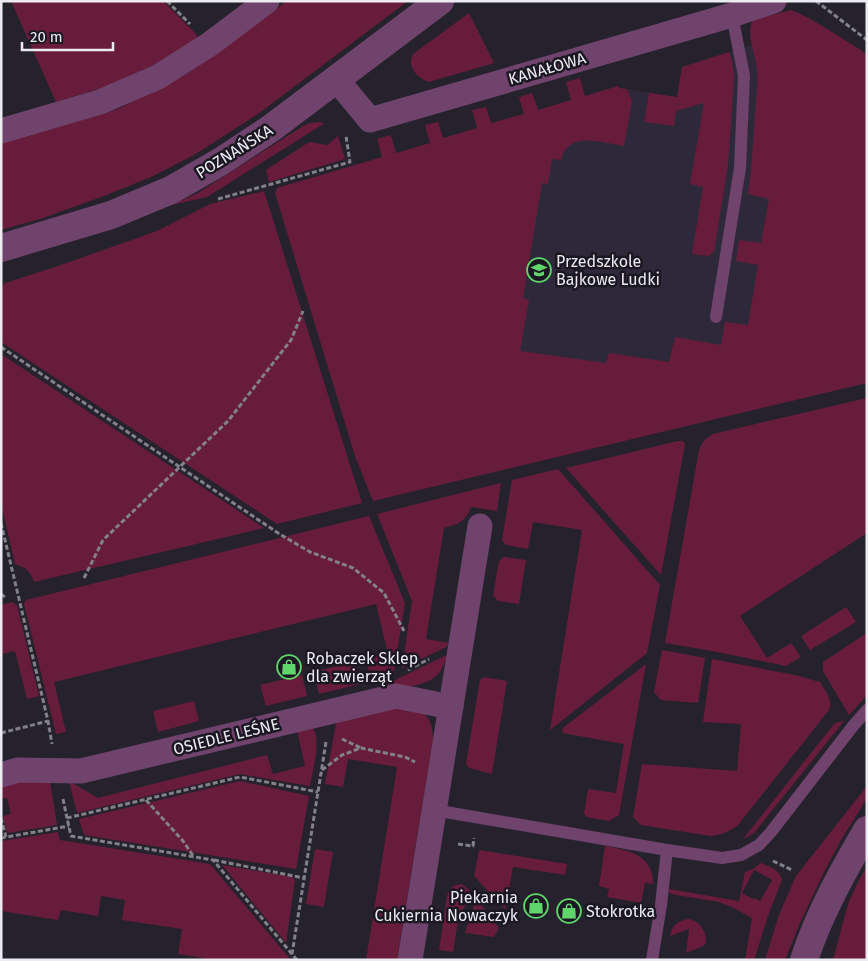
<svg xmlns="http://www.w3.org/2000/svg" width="868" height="961" font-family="'Fira Sans',sans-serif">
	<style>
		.built { fill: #2e293a }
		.green { fill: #681c3b; fill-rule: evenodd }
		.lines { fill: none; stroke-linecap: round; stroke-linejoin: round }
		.path { stroke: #828089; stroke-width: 3; stroke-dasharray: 5 2.5; stroke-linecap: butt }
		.service { stroke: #6f436c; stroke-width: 12 }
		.minor { stroke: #6f436c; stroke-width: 25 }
		.tertiary { stroke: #6f436c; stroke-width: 28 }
		.labels { text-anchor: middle; stroke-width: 5; stroke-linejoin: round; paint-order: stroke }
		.street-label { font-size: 16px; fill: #edebf2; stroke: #1b1823 }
		.poi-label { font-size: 16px; fill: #edebf2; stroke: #1b1823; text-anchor: start }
	</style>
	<rect width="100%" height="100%" fill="#25222d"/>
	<path class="built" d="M795,32L771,349L358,457L277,192L619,88L677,97L682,67Z"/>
	<g class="green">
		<path d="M11,1H163L196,34L198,39L163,61L105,87L56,102Z"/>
		<path d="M287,1H408L258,114L194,155L151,177L104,196L43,218L1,230V142L93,117L120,108L183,76L216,53Z"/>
		<path d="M791,10L809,18L861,50L867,55V383L373,501L355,456L275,193L277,188L382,157L377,139L391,135L396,153L430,143L425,125L438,122L443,138L477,128L472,110L486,107L491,123L524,114L519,97L532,93L538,110L571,100L566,82L580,78L585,96L618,86L619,88L627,89L632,101L624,146C602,143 568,130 561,160L552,159L548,184L542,183L523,298L529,300L520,351L606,363L609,353L669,362L675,337L721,345L725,322L748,325L758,265L736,261L739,240L761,243L769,199L748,194C752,168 753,142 755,116C756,101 758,85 757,70C756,54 745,34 753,20Z"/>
		<path d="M469,13L494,63L429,82C421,80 411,71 411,63C410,60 412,57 413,54Z"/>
		<path d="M729,52L732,61L734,77L728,165L714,252L709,256L692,254L703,187L690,184L704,103L676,111L674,126L644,122L649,93L677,97L682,67Z"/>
		<path d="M318,122L325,123L207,197L172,205L198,193L303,126L310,123Z"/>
		<path d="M338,136L345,159L269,182L266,170L309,142L327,145Z"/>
		<path d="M264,191L362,503L277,524L1,342V287L5,283L58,266L157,231L210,204Z"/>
		<path d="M1,354L264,528L34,582C30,571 27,568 15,564L1,503Z"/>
		<path d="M867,398V533L740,616L767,658L791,643L801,657L786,666L712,651L665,643L699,450C702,442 706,438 713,434Z"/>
		<path d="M678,441H683L685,444L661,575L566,468Z"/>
		<path d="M558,469L660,585L647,653L550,730L582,530L533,522L528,549L506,545L502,540L512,480Z"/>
		<path d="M501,483L497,511L471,507C465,522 459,524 444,528L426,639L449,643L446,647L402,668L412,601L377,514Z"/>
		<path d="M369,516L405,603L394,671L379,679L371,681L366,659L388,654L376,604L54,682L66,732L56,734L24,604L26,600Z"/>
		<path d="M504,557L526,560L519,604L498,601L493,595L499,561Z"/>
		<path d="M12,602L17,605L39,696L27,699L15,651L1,654V605Z"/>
		<path d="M846,607L856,622L810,650L801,636Z"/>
		<path d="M867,633V695L849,715L823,671V662Z"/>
		<path d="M662,650L705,658L698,703L661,700L654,692Z"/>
		<path d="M447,655C445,661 443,668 439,673C426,689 392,688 372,691Z"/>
		<path d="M712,659L795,675L820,682C825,691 833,699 829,710L738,825C729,832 721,835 710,836L641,825L633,817L642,764L737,771L741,724L703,722Z"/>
		<path d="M355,662L360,684L319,694L313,672Z"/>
		<path d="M646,664L619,815L609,821L586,817L584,813L588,789L616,793L624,744L562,733L563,728Z"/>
		<path d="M302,675L307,696L266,706L260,685Z"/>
		<path d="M484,677L507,681L492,774L469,768L466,764L480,680Z"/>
		<path d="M194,701L199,721L158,732L153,711Z"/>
		<path d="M400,705C406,707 418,709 423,713C431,719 433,730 433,739L397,960H366L397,767L348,759L343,787L325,784L337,718Z"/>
		<path d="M844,721L754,833L743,839L834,724L838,722Z"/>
		<path d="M306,725C308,726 311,727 313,729C322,738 312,774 310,786L240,774L77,813L69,781L98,798L267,755L273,774L305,766L296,726Z"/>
		<path d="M23,780L50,781L57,825L7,833L3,816L11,814L7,798L1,799V786Z"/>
		<path d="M240,781L309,796L296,869L84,835L79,819Z"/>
		<path d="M867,786V798L841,840L824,872L800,923L785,960H765L779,915L796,876Z"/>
		<path d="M58,832L60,840L210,864L291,960H215L178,954L182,929L122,920L125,900L101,896L98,916L61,910L58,920L1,911V841Z"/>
		<path d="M605,846C628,850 654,855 653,884L645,883L641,903L607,897L609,889L599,886Z"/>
		<path d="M315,849L333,852L324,907L306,904Z"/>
		<path d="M479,850L567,864L565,875L513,867L505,909L474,876Z"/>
		<path d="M761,863C769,867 780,869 782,880L769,913L754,960H745L752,918L734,908L719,902L676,895L669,893V889L739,901L745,872L753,869ZM754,870L772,880L760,901L754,898L753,899L742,893Z"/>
		<path d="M222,865L292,877L295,880L286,943Z"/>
		<path d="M867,866V960H833L848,904L857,884Z"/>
		<path d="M462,884L470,891L457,927L453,952L439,950L447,896C450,887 453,885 462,884Z"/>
		<path d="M476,898L499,928L494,937L465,933Z"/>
		<path d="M688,919C689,919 696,921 696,922C702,925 709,938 705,944C702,948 691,950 686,953L689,929L670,936C672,925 678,921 688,919Z"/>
	</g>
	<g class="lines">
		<g class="path">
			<path d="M167,1L190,24"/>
			<path d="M816,1L867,40"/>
			<path d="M218,199L350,162L346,136"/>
			<path d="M1,347L278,533L310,552L353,568L384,593L404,631"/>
			<path d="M1,523L48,721L52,744"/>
			<path d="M84,578L103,540L228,421L291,340L303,311"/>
			<path d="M1,594L6,598"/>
			<path d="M408,670L429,659"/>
			<path d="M1,733L48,721"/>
			<path d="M342,739L361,748"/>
			<path d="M322,770L342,755L361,748L405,757L415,762"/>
			<path d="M63,799L67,818"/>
			<path d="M146,800L183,841L194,857"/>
			<path d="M1,818L6,837"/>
			<path d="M1,838L69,826"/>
			<path d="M458,844L473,846L474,838"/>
			<path d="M214,860L304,878"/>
			<path d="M773,861L792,870"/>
			<path d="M292,954L213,860L71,836L67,818L240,777L318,792"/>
			<path d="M297,960L292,954L326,742"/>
		</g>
		<g class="service">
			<path d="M716,317L740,168L744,76L732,15"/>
			<path d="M434,810L667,850L661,905L652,960"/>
			<path d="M667,850L722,858L741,855L759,845L771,832L853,726L867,710"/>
		</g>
		<g class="minor">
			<path d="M337,80L370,120L732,15L774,1"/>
			<path d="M1,131L100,102L158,77L210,44L267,1"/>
			<path d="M1,775L18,770L81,771L396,696L451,707"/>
			<path d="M410,960L480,526"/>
		</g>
		<g class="tertiary">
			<path d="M1,248L111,215L171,190L220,162L270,129L440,1"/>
			<path d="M804,960C819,914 843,871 867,830"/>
		</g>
	</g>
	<defs>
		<g id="school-ring" transform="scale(1.25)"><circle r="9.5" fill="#1b1823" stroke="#5fd56b" stroke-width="1.5"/><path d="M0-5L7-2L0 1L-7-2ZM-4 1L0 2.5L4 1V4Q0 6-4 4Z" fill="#5fd56b"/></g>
		<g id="shop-ring" transform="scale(1.25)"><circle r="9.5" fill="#1b1823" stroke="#5fd56b" stroke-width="1.5"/><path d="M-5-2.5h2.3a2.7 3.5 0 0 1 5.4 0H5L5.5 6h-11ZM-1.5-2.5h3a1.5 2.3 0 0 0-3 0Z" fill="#5fd56b"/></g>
	</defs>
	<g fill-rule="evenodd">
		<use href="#school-ring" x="539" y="270"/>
		<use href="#shop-ring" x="289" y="667"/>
		<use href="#shop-ring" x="536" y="906"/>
		<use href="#shop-ring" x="569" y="911"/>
	</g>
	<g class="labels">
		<g class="street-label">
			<text transform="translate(547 68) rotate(-16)" y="6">KANAŁOWA</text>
			<text transform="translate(234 151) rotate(-32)" y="6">POZNAŃSKA</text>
			<text transform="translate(226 736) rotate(-14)" y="6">OSIEDLE LEŚNE</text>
		</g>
		<g class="poi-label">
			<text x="556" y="267">Przedszkole<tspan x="556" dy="18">Bajkowe Ludki</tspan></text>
			<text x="306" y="664">Robaczek Sklep<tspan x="306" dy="18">dla zwierząt</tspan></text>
			<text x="518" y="903" text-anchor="end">Piekarnia<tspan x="518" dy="18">Cukiernia Nowaczyk</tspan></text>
			<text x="586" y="917">Stokrotka</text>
		</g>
	</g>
	<rect width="868" height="961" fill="none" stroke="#edebf2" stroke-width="5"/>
	<path d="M22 42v8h91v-8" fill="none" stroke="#edebf2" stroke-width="2.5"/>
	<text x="30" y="42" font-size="15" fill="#edebf2" stroke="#1b1823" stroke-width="4" paint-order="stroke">20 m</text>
</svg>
